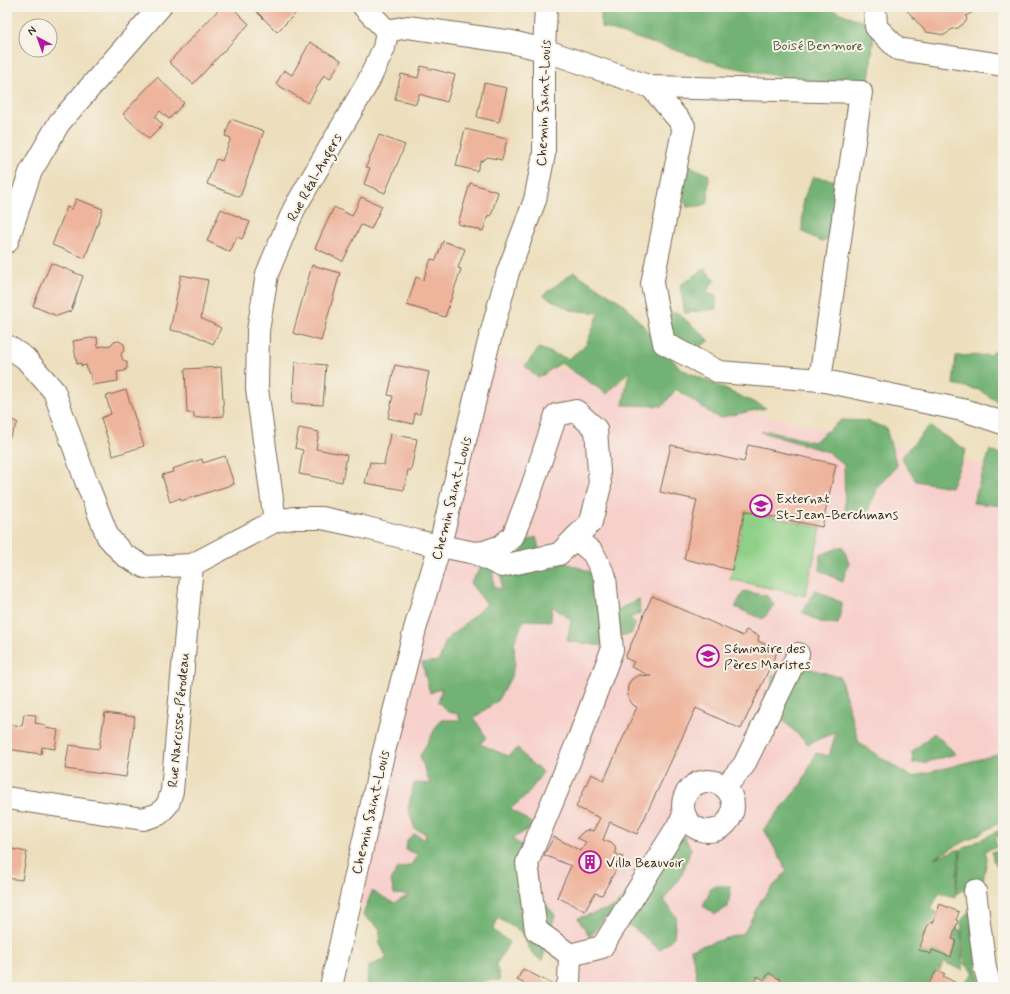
<svg xmlns="http://www.w3.org/2000/svg" width="1010" height="994" font-family="Mynerve,sans-serif">
	<style>
		.built { fill: #f7d0cc }
		.green { fill: #8fd088; stroke: #657d53 }
		.forest { fill: #73b274; stroke: #576e49 }
		.building { fill: #eeb49c }
		.lines { fill: none; stroke-linecap: round; stroke-linejoin: round }
		.minor-casing { stroke: #796956; stroke-width: 24 }
		.minor { stroke: #fff; stroke-width: 22 }
		.labels { text-anchor: middle; stroke-width: 4; stroke-linejoin: round; paint-order: stroke }
		.park-label { font-size: 14px; fill: #505438; stroke: #f7f3e8 }
		.street-label { font-size: 14px; fill: #3b2a1e; stroke: #f7f3e8 }
		.poi-label { font-size: 14px; fill: #3b2a1e; stroke: #f7f3e8; text-anchor: start }
	</style>
	<rect width="100%" height="100%" fill="#f7f3e8"/>
	<filter id="ink" filterUnits="userSpaceOnUse"><feTurbulence type="fractalNoise" baseFrequency=".025" numOctaves="2"/><feDisplacementMap in="SourceGraphic" scale="8" xChannelSelector="R" yChannelSelector="G"/><feConvolveMatrix kernelMatrix="1 2 1 2 8 2 1 2 1" color-interpolation-filters="sRGB"/></filter>
	<filter id="wash" filterUnits="userSpaceOnUse"><feTurbulence type="fractalNoise" baseFrequency=".012" numOctaves="4" result="noise"/><feDisplacementMap in="SourceGraphic" scale="16" xChannelSelector="R" yChannelSelector="G"/><feGaussianBlur stdDeviation="0.9" result="paint"/><feColorMatrix in="noise" values="0 0 0 0 0 0 0 0 0 0 0 0 0 0 0 0 0 1.4 0 .05"/><feComposite in="paint" operator="in"/></filter>
	<g filter="url(#wash)">
		<rect width="100%" height="100%" fill="#eddfbd"/>
		<path class="built" d="M486,353L1003,469V782L878,767L751,987H577L570,955L487,907L468,948L351,899Z"/>
		<path class="green" d="M745,511L821,528L805,596L730,579Z"/>
		<g class="forest">
			<path d="M601,7H825L875,26L867,99L844,89L726,66L601,27Z"/>
			<path d="M686,164L709,175L708,203L700,206L687,207L679,185Z"/>
			<path d="M813,177L839,181L849,227L822,242L802,231L803,200Z"/>
			<path d="M705,269L715,280L706,292L716,297V309L685,313L680,285Z"/>
			<path d="M574,272L624,304L681,369L766,408L718,418L676,389L663,406L623,405L629,371L607,394L561,363L538,378L525,366L539,348L568,359L586,345L599,313L570,310L543,295Z"/>
			<path d="M666,313H678L709,340L697,350L670,339Z"/>
			<path d="M1003,345V403L1001,404L979,390L953,384L956,356L990,355Z"/>
			<path d="M842,420L867,421L886,428L897,466L879,485L867,513L845,510L844,465L828,452L761,432L770,431L813,442Z"/>
			<path d="M929,426L966,450L951,487L916,481L901,458Z"/>
			<path d="M990,450L1003,456V506L973,503Z"/>
			<path d="M536,537L540,553L552,569L563,562L602,576V646L567,641L571,620L552,606L551,621L524,620L514,642L515,664L510,679L497,701L474,718L486,737L480,744L508,756L518,748L527,760L543,772L527,795L510,809L535,825L512,839L521,845L533,863L540,898L555,915L542,961L532,953L520,931L498,918L493,930L509,942L505,950L496,964L500,980H486L481,987H370L367,982L368,967L387,958L379,942L380,929L363,915L372,891L394,903L410,895L394,894L391,881L397,869L411,865L418,854L406,850L407,840L415,834L426,840L425,833L415,829L408,809L414,783L430,784L420,756L440,720H461L458,714L448,712L438,702L442,688L430,693L422,663L439,661L446,640L487,604L470,583L483,565L492,563L494,587L501,589L503,560H517L527,541Z"/>
			<path d="M843,546L849,564L842,582L820,570V555Z"/>
			<path d="M815,590L842,603L838,624L820,622L802,612Z"/>
			<path d="M744,591L767,596L774,605L763,619L735,607Z"/>
			<path d="M639,599L640,614L629,618L636,623L631,634L620,636L615,611Z"/>
			<path d="M807,668L840,677L859,743L911,777L1003,753V821L934,858L960,849L955,897L939,893L931,909L961,931L963,970L943,962L933,987H699L691,949L744,933L761,900L787,871L764,829L802,783L816,753L829,756L836,732L808,744L772,710V675Z"/>
			<path d="M934,733L956,754L927,762L913,763L912,752Z"/>
			<path d="M1003,828V864L998,867L993,860L992,852H999L1000,839L997,834L995,841L997,846L985,851L987,859L982,886L965,889L956,894L961,850Z"/>
			<path d="M680,829L691,849L682,874L664,900L676,917L674,937L660,950L634,928L605,917L590,937L578,918L615,907Z"/>
			<path d="M712,886H731L728,907L715,914L703,906Z"/>
			<path d="M970,910L980,987H961V985L974,972L965,964L961,921Z"/>
		</g>
		<g id="blocks">
			<g class="building">
				<path d="M221,7H232L249,24L193,84L169,62Z"/>
				<path d="M252,7H294L298,11L277,32Z"/>
				<path d="M904,7H974L973,12L966,16L967,20L958,28L952,29L945,35L926,32Z"/>
				<path d="M310,42L341,60L330,79L324,75L308,103L276,84L284,70L292,75Z"/>
				<path d="M421,66L455,75L447,102L419,94L416,104L395,99L401,74L418,78Z"/>
				<path d="M157,77L184,103L169,119L160,111L155,117L163,125L149,139L123,114Z"/>
				<path d="M484,83L507,88L499,122L477,117Z"/>
				<path d="M231,119L264,131L240,197L207,184L216,159L222,161L231,138L225,136Z"/>
				<path d="M465,129L507,139L502,160L488,157L480,162L477,171L456,166Z"/>
				<path d="M379,135L405,145L385,193L364,184L370,168L366,167Z"/>
				<path d="M470,183L498,192L491,216L488,215L483,231L458,224Z"/>
				<path d="M361,197L382,206L371,229L361,225L343,261L315,248L334,207L352,216Z"/>
				<path d="M76,199L103,209L85,258L52,245L67,207L72,209Z"/>
				<path d="M221,209L250,222L242,239L237,237L230,252L207,241Z"/>
				<path d="M443,241L465,249L458,268L461,269L445,317L407,305L416,277L423,280L431,259L436,260Z"/>
				<path d="M51,263L83,276L71,311L57,316L33,306Z"/>
				<path d="M312,265L340,273L321,341L293,333Z"/>
				<path d="M181,275L208,280L201,318L221,328L213,344L192,334L170,330Z"/>
				<path d="M97,337L98,347L111,345L113,342L119,341L124,344L125,349L121,354L123,360L127,362V367L125,371L117,372L118,381L92,385L90,373H88L86,365L81,366V363L77,364L73,341Z"/>
				<path d="M295,362L326,365L323,405L292,403Z"/>
				<path d="M395,365L429,372L420,414L415,413L413,424L388,418L393,396L388,395Z"/>
				<path d="M221,367L224,416L194,418V413H187L185,369Z"/>
				<path d="M126,390L144,446L113,456L101,418L111,414L106,396Z"/>
				<path d="M7,417L18,423L8,440H7Z"/>
				<path d="M299,428L319,432L316,449L347,455L342,482L299,474L303,450L295,448Z"/>
				<path d="M390,434L417,439L411,470H408L404,490L365,483L370,462L384,465Z"/>
				<path d="M671,445L744,462L748,445L836,464L822,527L745,511L732,570L684,559L697,500L660,492Z"/>
				<path d="M225,456L234,484L181,501L180,498L170,502L162,475L173,472L172,469L202,459L203,463Z"/>
				<path d="M652,596L743,636L746,630L759,636L758,641L778,650L741,729L696,708L637,834L610,822L603,840L611,843L615,847L616,854L623,857L602,895L595,893L585,911L557,897L571,866L544,855L554,837L581,851L586,842L577,838L584,831L589,830L593,831L600,818L576,807L591,774L604,780L637,707L633,705L627,696L628,685L631,680L635,677L640,675L651,676L631,667L634,662L625,658Z"/>
				<path d="M105,713L135,717L126,777L65,769L69,745L99,749Z"/>
				<path d="M24,714L36,715L35,723L46,725L45,728L58,730L55,749L42,747L41,754L7,749V724L22,726Z"/>
				<path d="M7,848L27,852L22,880L7,878Z"/>
				<path d="M940,904L959,912L956,920L958,921L952,939L956,940L951,957L932,950L931,954L919,950L927,927L931,922L933,923Z"/>
				<path d="M523,969L558,987H531L517,980Z"/>
				<path d="M937,970L945,974L943,976L958,984L957,987H927Z"/>
				<path d="M769,973L781,980L777,987H751L758,976L764,980Z"/>
			</g>
		</g>
	</g>
	<g filter="url(#ink)">
		<use href="#blocks" fill-opacity="0" stroke="#796956" stroke-width="1"/>
		<g class="lines">
			<g class="minor-casing">
				<g id="minor">
					<path d="M364,7L387,31"/>
					<path d="M875,7L876,27L898,49L1003,65"/>
					<path d="M387,31L408,27L512,42L544,50L651,87L861,92L820,380"/>
					<path d="M651,87L684,126L652,284L664,343L719,372L820,380L967,411L1003,423"/>
					<path d="M7,242L30,173L59,123L160,7"/>
					<path d="M7,346L25,358L54,391L86,481L108,537L124,555L145,567L192,565L275,521L294,518H322L359,526L421,542L475,553L502,566L559,554L591,522L600,486L596,429L576,411L556,415L531,490L513,536L501,546L484,552L475,553"/>
					<path d="M275,521L257,389L258,331L267,274L294,209L368,82L384,48L387,31"/>
					<circle cx="708" cy="806" r="25"/>
					<path d="M725,787L744,765L798,654"/>
					<path d="M7,798L143,819L159,814L168,804L172,791L192,565"/>
					<path d="M975,891L985,968L990,987"/>
					<path d="M570,955L536,930L527,863L579,738L612,650L605,577L593,553L575,538"/>
					<path d="M570,955L602,947L684,816"/>
					<path d="M331,987L381,763L415,629L440,545L486,353L508,272L535,200L544,154V50L546,7"/>
					<path d="M567,987L569,982L570,955"/>
				</g>
			</g>
			<use href="#minor" class="minor"/>
		</g>
	</g>
	<defs>
		<g id="school-ring" transform="scale(1.15)"><circle r="9.5" fill="#f7f3e8" stroke="#b5179e" stroke-width="1.5"/><path d="M0-5L7-2L0 1L-7-2ZM-4 1L0 2.5L4 1V4Q0 6-4 4Z" fill="#b5179e"/></g>
		<g id="building-ring" transform="scale(1.15)"><circle r="9.5" fill="#f7f3e8" stroke="#b5179e" stroke-width="1.5"/><path d="M-4-6H4V6H1V3H-1V6H-4ZM-2.5-4.3h1.7v1.8h-1.7ZM.8-4.3h1.7v1.8H.8ZM-2.5-1h1.7V.8h-1.7ZM.8-1h1.7V.8H.8Z" fill="#b5179e"/></g>
	</defs>
	<g fill-rule="evenodd">
		<use href="#school-ring" x="761" y="506"/>
		<use href="#school-ring" x="708" y="656"/>
		<use href="#building-ring" x="590" y="862"/>
	</g>
	<g class="labels">
		<g class="park-label">
			<text x="818" y="50">Boisé Benmore</text>
		</g>
		<g class="street-label">
			<text transform="translate(543 103) rotate(-88)" y="5">Chemin Saint-Louis</text>
			<text transform="translate(314 177) rotate(-61)" y="5">Rue Réal-Angers</text>
			<text transform="translate(451 498) rotate(-76)" y="5">Chemin Saint-Louis</text>
			<text transform="translate(178 720) rotate(-85)" y="5">Rue Narcisse-Pérodeau</text>
			<text transform="translate(370 812) rotate(-77)" y="5">Chemin Saint-Louis</text>
		</g>
		<g class="poi-label">
			<text x="776" y="503">Externat<tspan x="776" dy="16">St-Jean-Berchmans</tspan></text>
			<text x="724" y="653">Séminaire des<tspan x="724" dy="16">Pères Maristes</tspan></text>
			<text x="606" y="867">Villa Beauvoir</text>
		</g>
	</g>
	<rect width="1010" height="994" fill="none" stroke="#f7f3e8" stroke-width="24"/>
	<g transform="translate(38 38) rotate(319)"><circle r="19" fill="#f7f3e8" stroke="#aca397"/>
	<path d="M0-3L7 15L0 10L-7 15Z" fill="#b5179e"/>
	<text y="-6" font-size="11" font-weight="bold" text-anchor="middle" fill="#3b2a1e">N</text>
	</g>
</svg>
